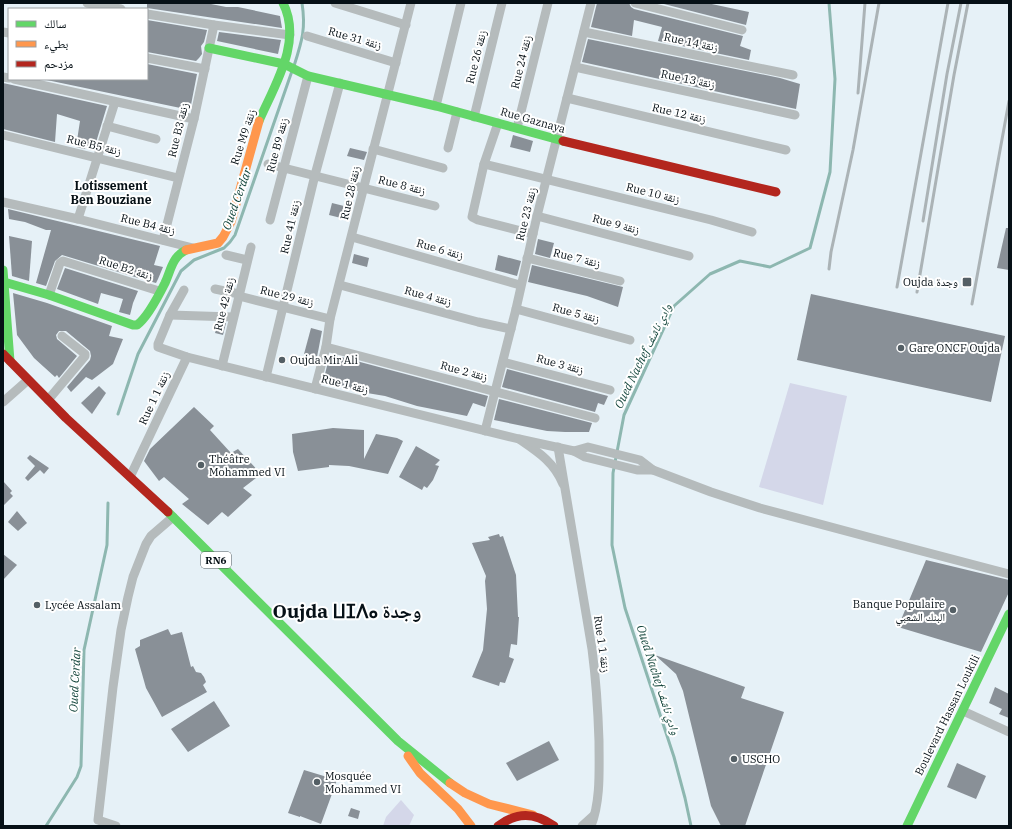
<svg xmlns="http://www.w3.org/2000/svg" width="1012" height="829" font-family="'IBM Plex Serif','Noto Naskh Arabic','Noto Sans Tifinagh',serif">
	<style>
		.green { fill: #d4d7e9 }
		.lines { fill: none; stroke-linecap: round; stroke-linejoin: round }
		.stream { stroke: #8db7b0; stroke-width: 3 }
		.building { fill: #899097 }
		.street { stroke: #b5bbbc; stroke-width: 9 }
		.fast { stroke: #63d668; stroke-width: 9 }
		.slow { stroke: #ff974d; stroke-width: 9 }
		.jam { stroke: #b3261e; stroke-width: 9 }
		.rail { stroke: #abb3b6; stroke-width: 3 }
		.poi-dot { fill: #545f65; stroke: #fff; stroke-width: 1.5 }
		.labels { text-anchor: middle; stroke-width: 4; stroke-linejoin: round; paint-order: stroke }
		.shield { fill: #fff; stroke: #51585c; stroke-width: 1 }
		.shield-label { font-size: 10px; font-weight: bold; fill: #061016 }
		.street-label { font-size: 11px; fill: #061016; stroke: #fff }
		.poi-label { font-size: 11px; fill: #061016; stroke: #fff; text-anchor: start }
		.neighbourhood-label { font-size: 12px; font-weight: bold; fill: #061016; stroke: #fff }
		.water-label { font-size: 12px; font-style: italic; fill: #14463c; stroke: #fff }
		.town-label { font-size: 19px; font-weight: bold; fill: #061016; stroke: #fff }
	</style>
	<rect width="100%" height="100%" fill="#e6f1f7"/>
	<g class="green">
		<path d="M790,383L847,396L823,505L759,487Z"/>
		<path d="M401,800L414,815L409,826H383L386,817Z"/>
	</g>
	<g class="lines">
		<g class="stream">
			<path d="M294,66C302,41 306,29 302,3"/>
			<path d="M118,414L138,354L181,271L194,260L224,248L230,242L235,235L292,71"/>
			<path d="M46,826L77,777L81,766L84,650L107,545L108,503"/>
			<path d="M691,826L685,798L674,757L625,608L612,545L613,473L624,415L674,306L710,274L740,261L770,267L810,248L830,172L835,79L829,3"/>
		</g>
	</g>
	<g class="building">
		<path d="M147,3H206L226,7H238L280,16L282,28L147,8Z"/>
		<path d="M597,3H629L631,7L634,9L743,36L740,46L751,50L749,60L658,41L662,27L634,20L632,36L591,27Z"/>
		<path d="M660,3H707L749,12L746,25Z"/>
		<path d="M147,20L207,30L204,42L201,46L202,54L199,58L196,61L147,52Z"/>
		<path d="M219,32L281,40L278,54L217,41Z"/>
		<path d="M588,39L780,78L800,84L796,109L582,62Z"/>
		<path d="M147,64L197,74L190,110L42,79H147Z"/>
		<path d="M3,83L107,106L94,149L86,146L85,149L76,147L80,121L57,114L55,142L3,129Z"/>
		<path d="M513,135L533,141L530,152L510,147Z"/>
		<path d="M350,148L367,152L364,160L347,156Z"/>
		<path d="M332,203L352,208L349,220L329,215Z"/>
		<path d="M8,209L160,246L154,265L163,267L158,279L156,283L145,280L62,255L55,261L46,286L36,283L51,230H46L25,222L9,219Z"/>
		<path d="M1006,228H1009V270L997,268Z"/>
		<path d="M9,236L32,241L29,281L12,276Z"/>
		<path d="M538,239L554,243L550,258L535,254Z"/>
		<path d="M354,254L369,258L367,267L352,263Z"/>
		<path d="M498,255L521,261L517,276L495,270Z"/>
		<path d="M532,265L623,287L618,307L587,296L528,282Z"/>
		<path d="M65,268L138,291L133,303L130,315L119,312L123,299L101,293L98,304L57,289Z"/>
		<path d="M13,293L47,303L112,326L109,336L123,339L113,364L92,380L86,377L71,392L67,387L90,360L91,356L90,351L66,331H59L56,335L57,339L77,356L59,378L57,375L55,377L34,358L17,335Z"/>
		<path d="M811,294L1005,336L991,402L797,360Z"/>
		<path d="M218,323H226L223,335L215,333Z"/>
		<path d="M311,328L322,331L317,357L304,354Z"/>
		<path d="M330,354L488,396L485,407L473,403L467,416L417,406L385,396L361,392L337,384L323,382Z"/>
		<path d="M507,369L608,396L604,405L598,403L595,412L502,387Z"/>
		<path d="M99,386L106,393L92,414L81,403Z"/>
		<path d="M499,399L592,423L589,432H565L547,431L494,420Z"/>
		<path d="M194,407L214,426L210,430L231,453L238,449L261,474L243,488L252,495L228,517L222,512L208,525L182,504L189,499L164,477L159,481L144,461L150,449Z"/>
		<path d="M333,428L364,430V459L376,434L397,438L403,441L388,474L349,466L329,465V467L298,471L293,452L292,434Z"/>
		<path d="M416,446L440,460L435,465L439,466L433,480L427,488L424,486L422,490L399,477Z"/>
		<path d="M30,455L49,468L44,474L40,470L28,481L25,478L35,466L27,458Z"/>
		<path d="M3,481L12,491L10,493L13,496L3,506Z"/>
		<path d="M17,511L27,523L18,531L8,522Z"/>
		<path d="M499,534L500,537L503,536L516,575L518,617H519L517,645L511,644L509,657L514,659L505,683L500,682L499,686L472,677L483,650L487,609L485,581L486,576L472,543L490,540L488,537Z"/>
		<path d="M3,554L17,565L3,580Z"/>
		<path d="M926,560L1009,580V592L981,652L898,627Z"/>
		<path d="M168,629L171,635L182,632L191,667L193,666L196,672L201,673L204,677L206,682L203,685L207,692L162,717L146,688L135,649L140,646V640Z"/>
		<path d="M655,655L745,687L741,698L784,712L745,826H721L711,806L683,691L676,674Z"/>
		<path d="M995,687L1009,694V718L999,714L1002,709L989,703Z"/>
		<path d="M214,701L230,726L188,752L171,729Z"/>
		<path d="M549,741L559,760L517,781L506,763Z"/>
		<path d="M957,763L986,776L976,799L947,787Z"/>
		<path d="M304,770L337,780L321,824L300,816V817L288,813Z"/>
		<path d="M351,808L360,811L358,819L348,816Z"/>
	</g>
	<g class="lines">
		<g class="street">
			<path d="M87,3L121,9"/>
			<path d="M335,3L406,25"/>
			<path d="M635,3L742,30"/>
			<path d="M147,14L214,25L290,35"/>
			<path d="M3,32L9,33"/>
			<path d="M584,32L793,75"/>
			<path d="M307,36L396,63"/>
			<path d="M147,58L205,69"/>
			<path d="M575,67L795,115"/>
			<path d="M3,77L9,78"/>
			<path d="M14,79L194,119"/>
			<path d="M567,98L786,150"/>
			<path d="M436,106L461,3"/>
			<path d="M474,117L502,3"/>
			<path d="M498,123L484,164L472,217L478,220L533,234"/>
			<path d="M107,126L156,139"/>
			<path d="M517,128L548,3"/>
			<path d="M3,135L178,178"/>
			<path d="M448,148L457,112"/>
			<path d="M373,149L443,168"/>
			<path d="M268,164L435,206"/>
			<path d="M484,164L711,220L752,232"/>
			<path d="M3,202L78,219L193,248"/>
			<path d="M537,216L689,256"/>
			<path d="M78,219L115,102"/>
			<path d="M270,220L308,76"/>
			<path d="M352,237L520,285"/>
			<path d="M163,240L194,119L214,25"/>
			<path d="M226,255L247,260"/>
			<path d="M527,258L620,281"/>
			<path d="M340,285L478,322L511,329"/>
			<path d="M215,289L239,294"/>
			<path d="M184,290L170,315L158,344V347L187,357L519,439C538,452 554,462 563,484"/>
			<path d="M49,295L60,263L63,261L159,291"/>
			<path d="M239,296L330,319"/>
			<path d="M516,309L630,340"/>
			<path d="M170,315L233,317"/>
			<path d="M326,347L595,418"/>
			<path d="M503,362L610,390"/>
			<path d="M222,366L251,247"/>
			<path d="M266,377L315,175L340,83"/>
			<path d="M315,389L326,347L330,319L411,3"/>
			<path d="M48,400L85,356V354L62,336"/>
			<path d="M3,402L28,380"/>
			<path d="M485,431L516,309L537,216L591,3"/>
			<path d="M519,439L574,451L585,457L637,470H653L711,492L760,508L872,538L1009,574"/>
			<path d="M558,447L592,649C596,680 598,710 599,741C599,769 601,800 591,826"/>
			<path d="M574,451L588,447L640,460L653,470"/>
			<path d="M130,477L187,357"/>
			<path d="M963,711L1009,732"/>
			<path d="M116,826L98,820L113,687L121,630L128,597L133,577L146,544L151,536L173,517"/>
			<path d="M582,826L593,816"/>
		</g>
		<g class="fast">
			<path d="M209,48L284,64L308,76L436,106L563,141"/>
			<path d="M259,121C274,86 303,42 283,3"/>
			<path d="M3,270L10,361"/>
			<path d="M4,282L49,295L133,325H137C147,318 159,295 165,283C171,270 172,257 186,250"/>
			<path d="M168,512L398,741L450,783"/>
			<path d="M907,826L1009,614"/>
		</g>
		<g class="slow">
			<path d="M186,250L218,243L223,237L231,222L259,121"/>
			<path d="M408,756L420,773L458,809L471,826"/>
			<path d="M450,783L465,793L489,804L533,815"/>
		</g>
		<g class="jam">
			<path d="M563,141L776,192"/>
			<path d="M3,354L66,418L168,512"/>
			<path d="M498,826C517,812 534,812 554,826"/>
		</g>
		<g class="rail">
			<path d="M858,93L865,3"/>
			<path d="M923,221L947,74L961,3"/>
			<path d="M829,269L831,252L853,150L879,3"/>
			<path d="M897,287L948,3"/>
			<path d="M917,292L954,75L968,3"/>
			<path d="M972,304L1009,101"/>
		</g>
	</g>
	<g class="poi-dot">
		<rect x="962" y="277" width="10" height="10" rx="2"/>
		<circle cx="901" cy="348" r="4"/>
		<circle cx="282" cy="360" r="4"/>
		<circle cx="201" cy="465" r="4"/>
		<circle cx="37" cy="605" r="4"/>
		<circle cx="953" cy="610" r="4"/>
		<circle cx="734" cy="759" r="4"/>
		<circle cx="317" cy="782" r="4"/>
	</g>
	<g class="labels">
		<rect class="shield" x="201" y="552" width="30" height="16" rx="3"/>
		<g class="shield-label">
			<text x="216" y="564">RN6</text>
		</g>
		<g class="street-label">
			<text transform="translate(355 38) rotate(16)" y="4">Rue 31 زنقة</text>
			<text transform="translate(691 42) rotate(12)" y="4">Rue 14 زنقة</text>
			<text transform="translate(476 57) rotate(-76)" y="4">Rue 26 زنقة</text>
			<text transform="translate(521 62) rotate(-76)" y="4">Rue 24 زنقة</text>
			<text transform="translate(688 79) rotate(12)" y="4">Rue 13 زنقة</text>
			<text transform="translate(679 113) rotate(13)" y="4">Rue 12 زنقة</text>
			<text transform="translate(533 120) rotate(16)" y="4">Rue Gaznaya</text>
			<text transform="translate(178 130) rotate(-76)" y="4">Rue B3 زنقة</text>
			<text transform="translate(243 137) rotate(-72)" y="4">Rue M9 زنقة</text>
			<text transform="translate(94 145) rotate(14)" y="4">Rue B5 زنقة</text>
			<text transform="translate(277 145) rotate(-75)" y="4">Rue B9 زنقة</text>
			<text transform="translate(402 185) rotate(14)" y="4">Rue 8 زنقة</text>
			<text transform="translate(350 193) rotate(-77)" y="4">Rue 28 زنقة</text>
			<text transform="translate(653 193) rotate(14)" y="4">Rue 10 زنقة</text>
			<text transform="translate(526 214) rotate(-76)" y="4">Rue 23 زنقة</text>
			<text transform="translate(148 224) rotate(14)" y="4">Rue B4 زنقة</text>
			<text transform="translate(616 224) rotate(15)" y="4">Rue 9 زنقة</text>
			<text transform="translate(290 227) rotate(-77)" y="4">Rue 41 زنقة</text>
			<text transform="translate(440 249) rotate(16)" y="4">Rue 6 زنقة</text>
			<text transform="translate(577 258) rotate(14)" y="4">Rue 7 زنقة</text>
			<text transform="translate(126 268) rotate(18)" y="4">Rue B2 زنقة</text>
			<text transform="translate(287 296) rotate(14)" y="4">Rue 29 زنقة</text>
			<text transform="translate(428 296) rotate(15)" y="4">Rue 4 زنقة</text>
			<text transform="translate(224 304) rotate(-76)" y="4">Rue 42 زنقة</text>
			<text transform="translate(576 313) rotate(15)" y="4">Rue 5 زنقة</text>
			<text transform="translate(560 364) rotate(15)" y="4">Rue 3 زنقة</text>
			<text transform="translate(464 371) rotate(15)" y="4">Rue 2 زنقة</text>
			<text transform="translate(345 384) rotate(14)" y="4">Rue زنقة 1</text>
			<text transform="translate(154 398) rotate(-65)" y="4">Rue 1 زنقة 1</text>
			<text transform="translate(602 644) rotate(82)" y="4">Rue 1 زنقة 1</text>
			<text transform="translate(947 715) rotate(-64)" y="4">Boulevard Hassan Loukili</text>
		</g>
		<g class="poi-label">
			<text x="958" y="286" text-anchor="end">Oujda وجدة</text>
			<text x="909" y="352">Gare ONCF Oujda</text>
			<text x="290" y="364">Oujda Mir Ali</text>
			<text x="209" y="463">Théâtre<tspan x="209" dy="13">Mohammed VI</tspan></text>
			<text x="945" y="608" text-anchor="end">Banque Populaire<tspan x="945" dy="13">البنك الشعبي</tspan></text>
			<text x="45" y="609">Lycée Assalam</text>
			<text x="742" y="763">USCHO</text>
			<text x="325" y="780">Mosquée<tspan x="325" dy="13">Mohammed VI</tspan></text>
		</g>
		<g class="neighbourhood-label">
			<text x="111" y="190">Lotissement<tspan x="111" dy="14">Ben Bouziane</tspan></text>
		</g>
		<g class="water-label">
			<text transform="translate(237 199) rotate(-70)" y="4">Oued Cerdar</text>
			<text transform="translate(643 356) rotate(-64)" y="4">Oued Nachef وادي ناشف</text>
			<text transform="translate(75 680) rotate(-87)" y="4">Oued Cerdar</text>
			<text transform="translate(658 680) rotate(72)" y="4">Oued Nachef وادي ناشف</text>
		</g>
		<g class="town-label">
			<text x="347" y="618">Oujda ⵡⵊⴷⴰ وجدة</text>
		</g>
	</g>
	<rect width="1012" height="829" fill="none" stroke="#061016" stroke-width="8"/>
	<rect x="8" y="8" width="140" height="72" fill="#ffffff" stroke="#9b9fa2"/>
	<rect x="16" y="21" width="20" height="6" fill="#63d668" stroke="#9b9fa2"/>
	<text x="44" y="28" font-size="12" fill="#061016">سالك</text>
	<rect x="16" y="41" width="20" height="6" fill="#ff974d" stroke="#9b9fa2"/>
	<text x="44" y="48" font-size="12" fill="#061016">بطيء</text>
	<rect x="16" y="61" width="20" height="6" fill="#b3261e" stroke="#9b9fa2"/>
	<text x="44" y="68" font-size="12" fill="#061016">مزدحم</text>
</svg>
